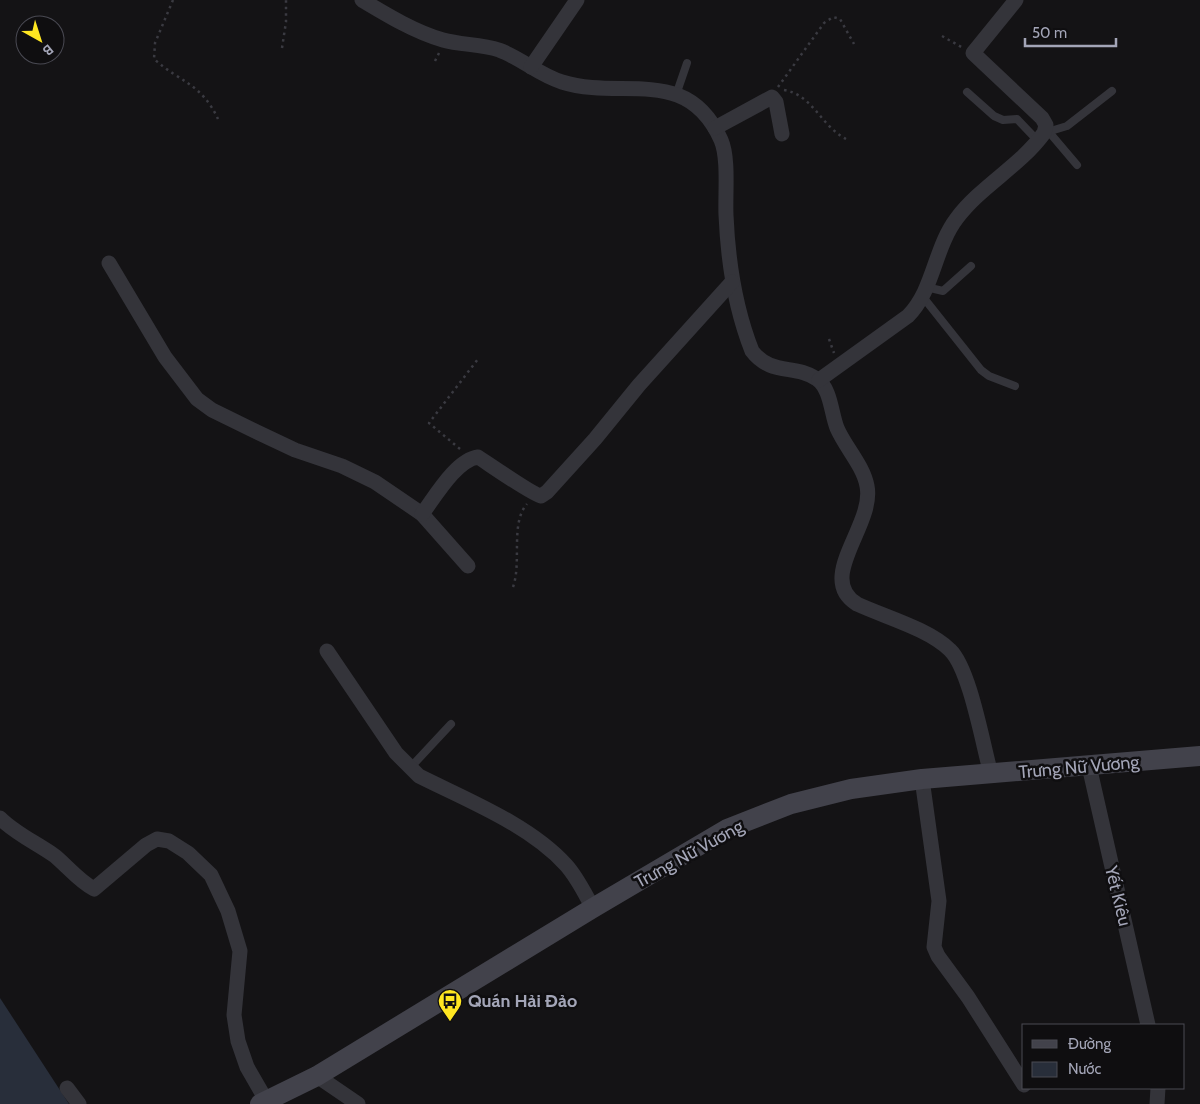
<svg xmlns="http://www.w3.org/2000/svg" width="1200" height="1104" font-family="Cabin,sans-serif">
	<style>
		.water { fill: #282e3a }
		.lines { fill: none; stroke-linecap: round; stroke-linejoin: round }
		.path { stroke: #3a3a41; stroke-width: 2.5; stroke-dasharray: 2.5 4; stroke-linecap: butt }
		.lane { stroke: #34343a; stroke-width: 8 }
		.street { stroke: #34343a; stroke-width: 15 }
		.secondary { stroke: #42424b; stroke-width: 20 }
		.labels { text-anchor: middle; stroke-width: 5; stroke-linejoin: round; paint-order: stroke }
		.street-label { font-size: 18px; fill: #a3a5b7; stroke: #0f0e10 }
		.poi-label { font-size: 18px; font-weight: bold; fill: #a3a5b7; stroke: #0f0e10; text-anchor: start }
	</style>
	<rect width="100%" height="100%" fill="#141315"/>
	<path class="water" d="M0,998L69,1104H0Z"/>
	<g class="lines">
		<g class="path">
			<path d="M173,0L155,43L154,59C181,83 201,83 218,119"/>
			<path d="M942,36L963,48"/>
			<path d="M282,48L286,22V0"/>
			<path d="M435,61L439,53"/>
			<path d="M778,87L824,23L833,17L840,19L854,44"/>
			<path d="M784,90C813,95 820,125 846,139"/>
			<path d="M829,339L834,353"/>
			<path d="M460,449L429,423L478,359"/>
			<path d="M513,587C522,562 510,523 527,504"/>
		</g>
		<g class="lane">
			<path d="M967,92L994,116L1003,120L1017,119L1038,141"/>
			<path d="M676,95L687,63"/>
			<path d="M1049,132L1077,165"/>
			<path d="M1044,133L1067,126L1112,91"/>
			<path d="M926,287L943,291L971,266"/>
			<path d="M923,297L981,370L989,376L1015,386"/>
			<path d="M410,768L451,724"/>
		</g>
		<g class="street">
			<path d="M362,0C387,15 415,32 443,40C461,45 481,44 499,50C521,58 539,75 562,82C622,101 687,64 721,140C729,158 725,195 726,215C728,262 735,308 752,351C771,376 795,364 817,379C831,389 831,413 837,428C845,447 863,465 867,486C875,525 815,578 857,604C885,617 929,629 950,650C970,669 983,746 991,774"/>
			<path d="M531,67L577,0"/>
			<path d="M715,128L772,97L776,102L782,134"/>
			<path d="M109,263L165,357L197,399L212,410L259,433L295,450L342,466L375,482L422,514L468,566"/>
			<path d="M819,380L908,316C934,290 934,248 957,218C981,186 1020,166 1044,133L1046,125L1042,118L973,53L1016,0"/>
			<path d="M422,514C435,497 456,460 478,457C489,464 533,495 541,496L547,492L595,439L639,385L732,282"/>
			<path d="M327,651L396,753L419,776C467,800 530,825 566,865C577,877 585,894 593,908"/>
			<path d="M1089,766L1148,1025"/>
			<path d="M922,779L939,901L934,947L938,956L968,997L1024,1085"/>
			<path d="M0,818C16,834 37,843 55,856C68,867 79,881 94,889L146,845L157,839L169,841L188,853L211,875L228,911L240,951L234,1015L238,1041L247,1067L266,1100"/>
			<path d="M317,1076L358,1104"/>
			<path d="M67,1088L79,1104"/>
			<path d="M1157,1104L1158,1088"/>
		</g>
		<path class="secondary" d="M260,1104L317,1076L593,908L727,829L791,804L851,789L922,779L1200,756"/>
	</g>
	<defs>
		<g id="bus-pin" transform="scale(1.25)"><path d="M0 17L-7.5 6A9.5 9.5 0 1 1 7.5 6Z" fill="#ffe621" stroke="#0f0e10"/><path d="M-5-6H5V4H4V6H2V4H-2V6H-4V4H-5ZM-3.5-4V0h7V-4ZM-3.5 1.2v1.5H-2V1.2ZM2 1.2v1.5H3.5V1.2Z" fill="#111"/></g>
	</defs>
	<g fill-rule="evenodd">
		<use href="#bus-pin" x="450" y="1001"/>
	</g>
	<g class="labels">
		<g class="street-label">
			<text transform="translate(1079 767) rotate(-5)" y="6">Trưng Nữ Vương</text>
			<text transform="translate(689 854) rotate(-29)" y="6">Trưng Nữ Vương</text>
			<text transform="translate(1118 896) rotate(76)" y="6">Yết Kiêu</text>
		</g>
		<g class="poi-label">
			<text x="468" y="1007">Quán Hải Đảo</text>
		</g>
	</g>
	<rect x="1022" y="1024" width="162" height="65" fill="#0f0e10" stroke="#4a4a53"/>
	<rect x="1032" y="1040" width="25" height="8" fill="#42424b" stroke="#4a4a53"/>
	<text x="1068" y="1049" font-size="15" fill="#a3a5b7">Đường</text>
	<rect x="1032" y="1062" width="25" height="15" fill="#282e3a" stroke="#4a4a53"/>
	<text x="1068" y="1074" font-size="15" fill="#a3a5b7">Nước</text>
	<g transform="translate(40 40) rotate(141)"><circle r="24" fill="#0f0e10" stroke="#4a4a53"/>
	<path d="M0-4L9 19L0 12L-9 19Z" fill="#ffe621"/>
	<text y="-8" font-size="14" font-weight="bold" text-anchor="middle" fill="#a3a5b7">B</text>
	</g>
	<path d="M1025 38v8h91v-8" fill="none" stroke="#a3a5b7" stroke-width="2.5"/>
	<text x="1032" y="38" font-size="15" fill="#a3a5b7" stroke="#0f0e10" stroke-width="4" paint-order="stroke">50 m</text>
</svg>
